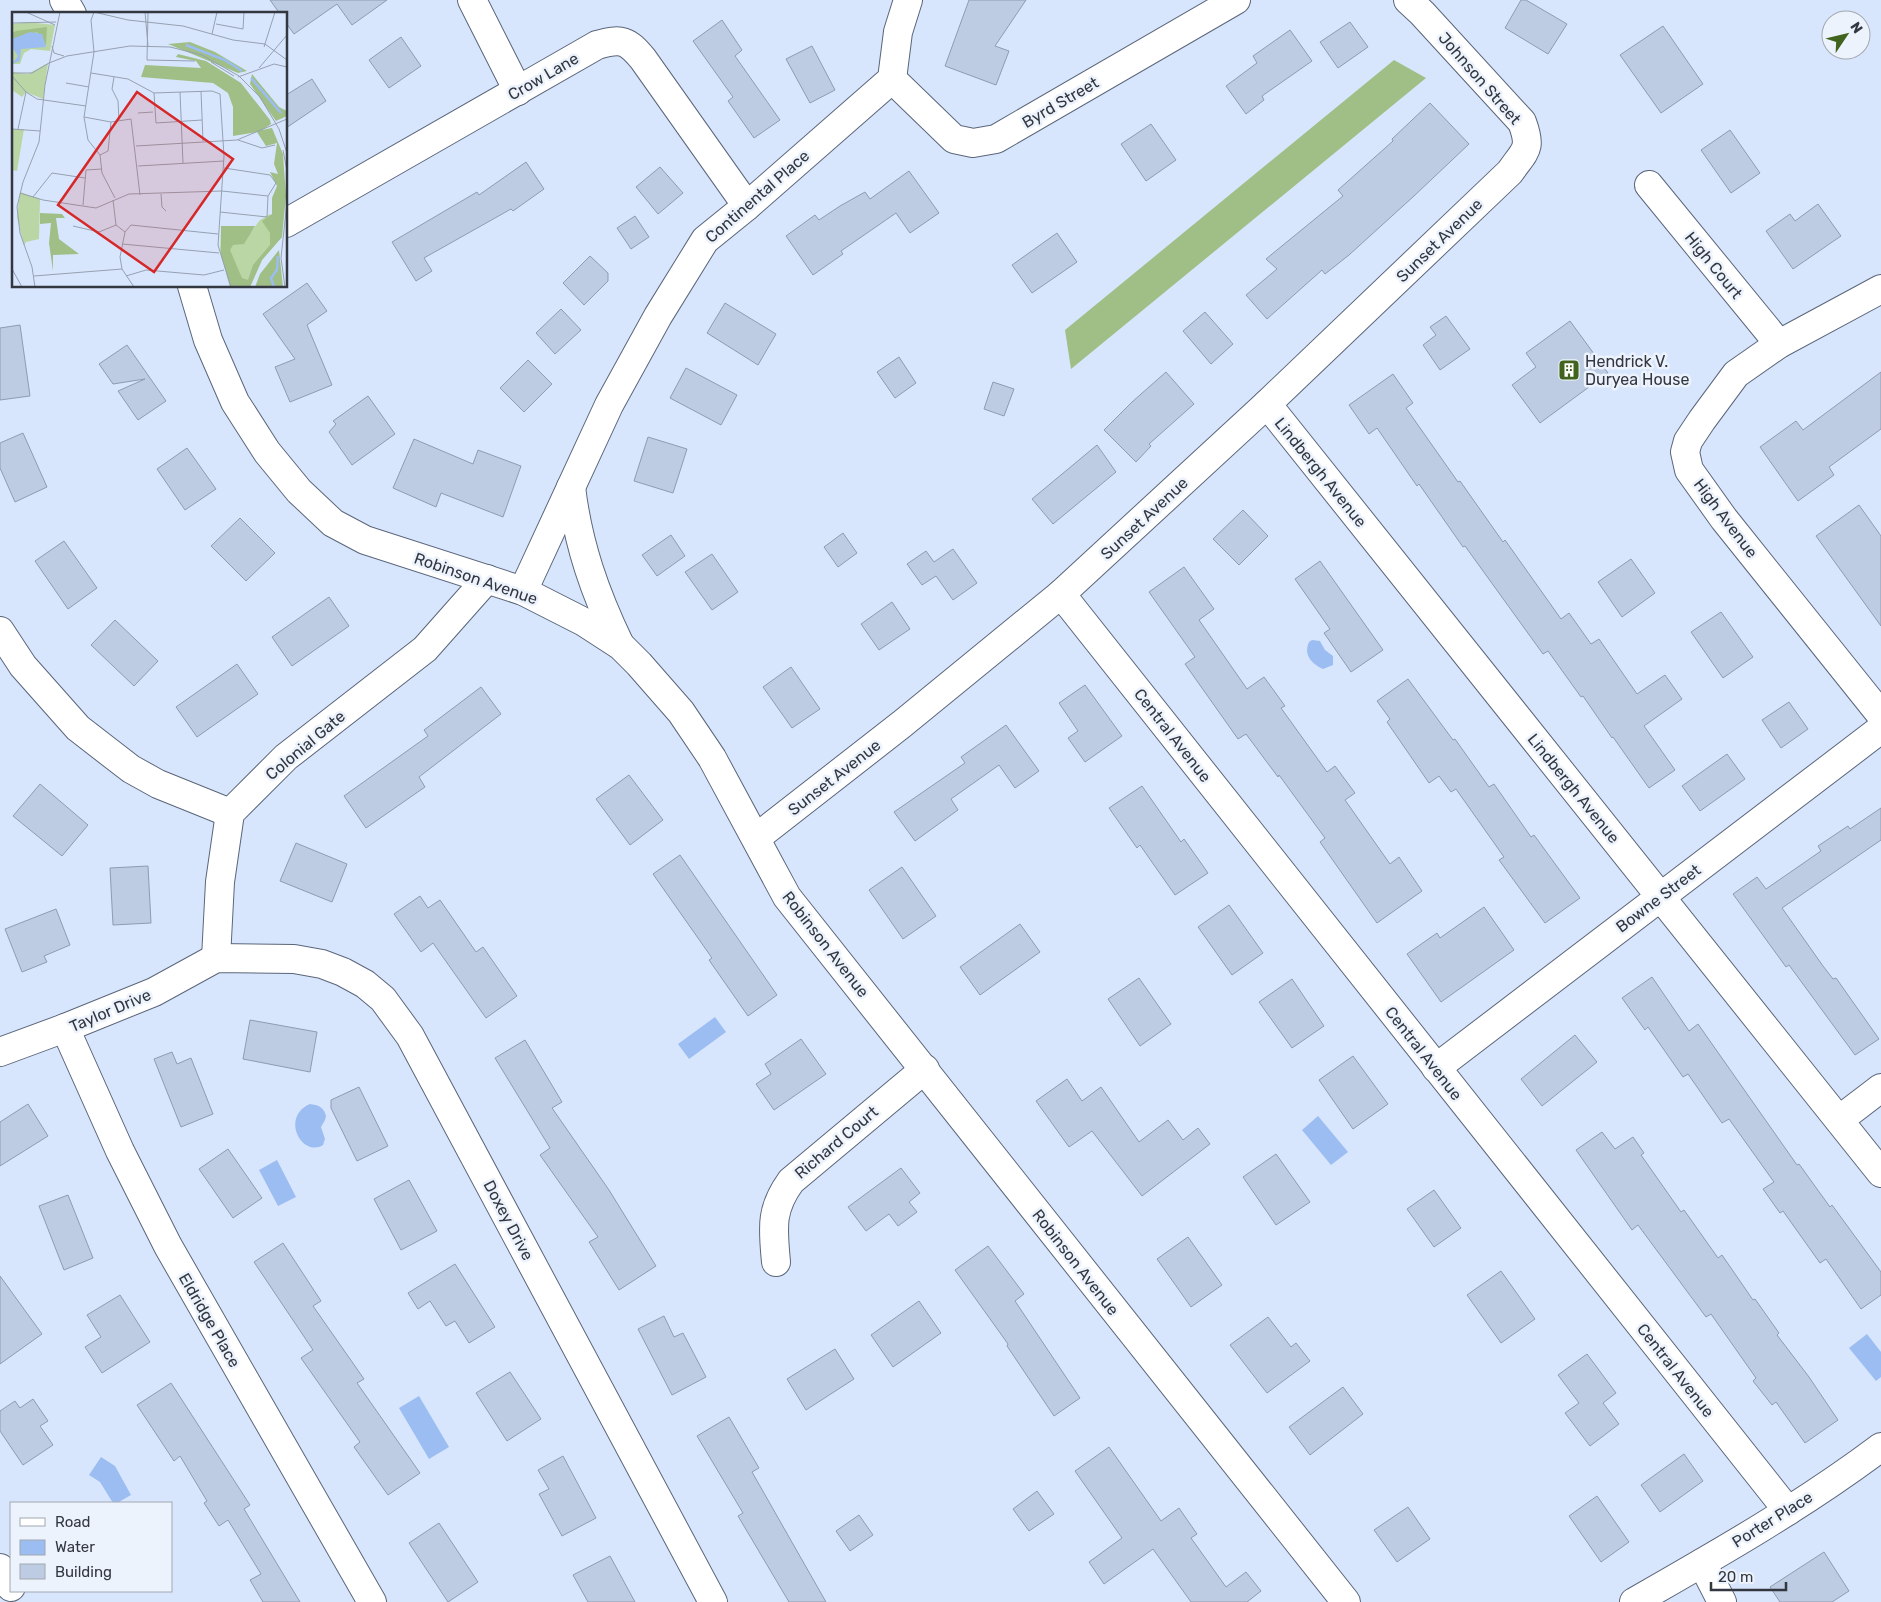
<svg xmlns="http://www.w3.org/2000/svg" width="1881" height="1602" font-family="Rubik,sans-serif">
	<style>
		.forest { fill: #9fbf87 }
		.water { fill: #9cbdf2 }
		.building { fill: #bdcce2; stroke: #8e9bb0 }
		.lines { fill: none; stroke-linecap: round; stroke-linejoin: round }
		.minor-casing { stroke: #5a667a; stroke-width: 30 }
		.minor { stroke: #fff; stroke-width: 28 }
		.labels { text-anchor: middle; stroke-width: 5; stroke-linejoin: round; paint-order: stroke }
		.street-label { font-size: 16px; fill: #323740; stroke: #edf3fc }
		.poi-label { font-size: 16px; fill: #323740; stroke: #edf3fc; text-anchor: start }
		.inset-river { fill: none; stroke: #9cbdf2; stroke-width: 2.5 }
		.inset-road { fill: none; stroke: #96a0b1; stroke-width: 1 }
		.view { fill: #d62828; fill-opacity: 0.15; stroke: #d62828; stroke-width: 2.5 }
		.inset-edge { fill: none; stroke: #323740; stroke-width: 2.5 }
	</style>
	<rect width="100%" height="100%" fill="#d8e6fd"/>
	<path class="forest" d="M1394,60L1426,78L1071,369L1065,330Z"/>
	<g class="water">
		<path d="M1312,640L1320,641L1325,650L1333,656V665L1323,669C1312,664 1303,655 1309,642Z"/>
		<path d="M715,1017L726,1032L689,1059L678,1044Z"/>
		<path d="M310,1104C318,1105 324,1107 326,1116L325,1120L321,1127L325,1139L323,1145C302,1158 280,1117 310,1104Z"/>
		<path d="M1318,1116L1348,1152L1331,1165L1302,1130Z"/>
		<path d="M277,1160L296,1197L278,1206L259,1170Z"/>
		<path d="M1867,1334L1881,1352V1377L1876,1381L1849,1348Z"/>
		<path d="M419,1396L449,1447L429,1459L399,1408Z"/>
		<path d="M101,1457L115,1466L131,1495L117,1503H113L100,1482L89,1475Z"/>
	</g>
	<g class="building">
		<path d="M270,0H387L352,25L337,4L294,34L286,23V14H280Z"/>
		<path d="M969,0H1026L995,46L1009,51L996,85L945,66Z"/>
		<path d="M1521,0H1526L1567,24L1548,54L1505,28Z"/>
		<path d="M722,20L742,50L735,56L780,120L754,138L728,101L733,97L693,41Z"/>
		<path d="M1350,22L1368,47L1338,68L1320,42Z"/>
		<path d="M1663,26L1703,84L1661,113L1620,55Z"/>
		<path d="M1290,30L1312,61L1262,96L1264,100L1246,114L1226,86L1257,63L1253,56Z"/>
		<path d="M401,37L421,66L389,88L369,60Z"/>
		<path d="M812,46L835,90L810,103L786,59Z"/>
		<path d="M312,79L326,101L286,128V95Z"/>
		<path d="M1430,103L1469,144L1414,196L1349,255L1325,274L1322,270L1267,319L1246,295L1277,269L1266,259L1343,196L1338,190L1393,141L1392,139Z"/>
		<path d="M1151,124L1176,160L1146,181L1121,144Z"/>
		<path d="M1730,130L1760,173L1731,193L1701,150Z"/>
		<path d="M526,162L544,189L513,211L511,209L424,258L432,271L416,281L392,242L477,192L479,195Z"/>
		<path d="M660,167L683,193L658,214L636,187Z"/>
		<path d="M909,171L939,213L910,233L896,213L841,251L843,254L813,275L786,236L815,215L819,220L840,206L865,192L870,199Z"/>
		<path d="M1818,204L1841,236L1793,269L1766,231L1790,214L1795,221Z"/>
		<path d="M635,216L649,237L631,249L617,228Z"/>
		<path d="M1057,233L1077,262L1032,293L1012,265Z"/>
		<path d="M590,256L608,273V281L584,305L563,283Z"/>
		<path d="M307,283L327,311L307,325L332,385L290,402L275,367L295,359L263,314Z"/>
		<path d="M725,303L776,334L758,365L707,333Z"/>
		<path d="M561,309L581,330L555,354L536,333Z"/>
		<path d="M1205,312L1233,344L1211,364L1183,331Z"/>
		<path d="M1446,316L1470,349L1440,370L1423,345L1436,335L1430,327Z"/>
		<path d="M1570,321L1608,373L1540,423L1512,385L1536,367L1526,353Z"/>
		<path d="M20,325L30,396L0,400V328Z"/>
		<path d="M127,345L166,401L138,420L118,391L145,379L113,384L99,364Z"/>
		<path d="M899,357L916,383L895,398L877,372Z"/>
		<path d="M528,360L552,384L524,412L500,388Z"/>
		<path d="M686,368L737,395L721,425L670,398Z"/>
		<path d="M1166,372L1194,404L1149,444L1151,446L1136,462L1104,430L1132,402Z"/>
		<path d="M1881,372V429L1829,467L1834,475L1798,501L1760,447L1796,421L1803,430Z"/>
		<path d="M1393,374L1413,403L1406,408L1458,482L1460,481L1503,542L1505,540L1561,619L1569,613L1591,644L1599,639L1637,694L1665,675L1682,699L1644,726L1675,770L1649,788L1613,737L1612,738L1583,696L1581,697L1548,651L1543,654L1465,546L1463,547L1419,484L1417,486L1377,428L1369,434L1349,405Z"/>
		<path d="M993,382L1014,389L1004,416L984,409Z"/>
		<path d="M368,396L395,434L352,465L329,432L336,424L333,421Z"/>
		<path d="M23,433L47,487L15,502L0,468V443Z"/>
		<path d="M648,437L687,449L673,493L634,481Z"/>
		<path d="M414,439L473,464L478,450L521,466L503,517L441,493L436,507L393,488Z"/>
		<path d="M1097,445L1116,472L1053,524L1032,499Z"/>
		<path d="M187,448L216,489L185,510L157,469Z"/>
		<path d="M1859,505L1881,536V626L1816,536Z"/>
		<path d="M1243,510L1268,536L1239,565L1213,539Z"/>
		<path d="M240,518L275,553L246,581L211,546Z"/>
		<path d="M843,533L857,553L838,567L824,547Z"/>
		<path d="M671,535L685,556L657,576L642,555Z"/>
		<path d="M64,541L97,588L68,609L35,561Z"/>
		<path d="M953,549L977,583L953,600L936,576L922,585L907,564L926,551L934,562Z"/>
		<path d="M712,554L738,592L712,610L685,572Z"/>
		<path d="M1631,559L1655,593L1622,617L1598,582Z"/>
		<path d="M1320,561L1383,650L1351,672L1324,633L1330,629L1295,579Z"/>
		<path d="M1184,567L1214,609L1199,620L1247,689L1264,677L1285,706L1281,708L1327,772L1335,766L1355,793L1345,800L1390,864L1399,857L1422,891L1377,923L1320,842L1325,838L1279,775L1278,777L1246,734L1238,739L1185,664L1195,657L1149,592Z"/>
		<path d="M329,597L349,626L292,666L272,637Z"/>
		<path d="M892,602L910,629L879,650L861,624Z"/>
		<path d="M1721,612L1753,657L1723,678L1691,632Z"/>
		<path d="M115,620L158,661L134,686L91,645Z"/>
		<path d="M237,664L258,694L197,737L176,707Z"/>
		<path d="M791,667L820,709L792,728L763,687Z"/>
		<path d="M1408,679L1453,740L1455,739L1489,787L1494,784L1531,837L1534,835L1580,898L1545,923L1499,860L1504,857L1456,789L1451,792L1439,776L1429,783L1387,722L1390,719L1377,701Z"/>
		<path d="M1085,685L1122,736L1085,762L1068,738L1078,731L1059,703Z"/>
		<path d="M481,687L501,714L419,777L425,787L366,828L344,796L428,736L424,730Z"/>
		<path d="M1789,702L1808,729L1781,748L1762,720Z"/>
		<path d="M1006,725L1039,771L1015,788L999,765L951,799L958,810L915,841L894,812L965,763L961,757Z"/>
		<path d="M1727,754L1745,779L1700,811L1682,786Z"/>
		<path d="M629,775L663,820L630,845L596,799Z"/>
		<path d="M40,784L88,825L62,856L13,816Z"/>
		<path d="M1142,786L1181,842L1184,839L1208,873L1175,895L1140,845L1137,848L1109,808Z"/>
		<path d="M1881,808V840L1782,908L1823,966L1833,979L1836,978L1879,1039L1855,1055L1789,965L1786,967L1733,894L1757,877L1766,889L1821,851L1818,846L1848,826L1850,829Z"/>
		<path d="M296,843L347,864L332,902L280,881Z"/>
		<path d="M680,855L777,995L748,1016L709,960L712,958L653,874Z"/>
		<path d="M148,866L151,923L113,925L110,868Z"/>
		<path d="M902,867L936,916L903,939L869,890Z"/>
		<path d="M420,896L428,908L440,900L476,952L483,947L517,996L486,1018L433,943L421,952L394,914Z"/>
		<path d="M1229,905L1263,953L1232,975L1198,927Z"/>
		<path d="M1484,907L1514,950L1441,1002L1407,954L1437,933L1440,938Z"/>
		<path d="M56,909L70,945L44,956L47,962L22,972L5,929Z"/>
		<path d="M1020,924L1040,952L980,995L960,967Z"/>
		<path d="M1652,977L1689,1031L1698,1024L1797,1165L1799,1164L1830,1207L1832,1205L1881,1272V1295L1861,1309L1826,1259L1820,1263L1783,1211L1780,1213L1763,1189L1774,1182L1729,1119L1722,1123L1688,1074L1683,1077L1648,1027L1645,1030L1622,998Z"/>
		<path d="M1139,978L1171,1024L1140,1046L1108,999Z"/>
		<path d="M1292,979L1324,1026L1292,1048L1259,1002Z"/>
		<path d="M250,1020L317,1032L310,1072L243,1059Z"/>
		<path d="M1575,1035L1597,1062L1542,1106L1521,1079Z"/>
		<path d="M801,1039L826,1074L774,1110L756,1084L771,1074L765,1064Z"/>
		<path d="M525,1040L562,1102L552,1108L609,1190L656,1266L619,1290L589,1242L598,1237L540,1155L550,1148L495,1058Z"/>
		<path d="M172,1052L177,1064L191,1058L213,1114L181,1127L154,1059Z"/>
		<path d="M1353,1056L1388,1104L1353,1129L1319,1080Z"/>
		<path d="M1067,1079L1082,1101L1101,1087L1139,1142L1168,1120L1183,1140L1198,1128L1210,1144L1142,1196L1092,1131L1069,1147L1036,1101Z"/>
		<path d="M359,1087L388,1146L357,1161L331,1108V1100Z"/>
		<path d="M28,1104L48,1136L0,1166V1122Z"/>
		<path d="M1602,1132L1615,1149L1633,1137L1644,1153L1641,1155L1681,1212L1684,1210L1718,1258L1722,1255L1753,1300L1755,1299L1779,1333L1777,1335L1809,1377L1838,1420L1805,1443L1776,1402L1772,1405L1753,1381L1756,1378L1711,1314L1706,1317L1638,1225L1632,1230L1576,1150Z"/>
		<path d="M228,1149L262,1198L233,1218L199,1169Z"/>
		<path d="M1276,1154L1310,1202L1276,1225L1243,1177Z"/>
		<path d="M901,1168L920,1193L909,1202L917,1212L898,1226L889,1214L866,1231L848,1207Z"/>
		<path d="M409,1180L437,1231L401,1250L374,1199Z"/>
		<path d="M1434,1190L1461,1228L1434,1247L1407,1209Z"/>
		<path d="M68,1195L93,1258L64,1270L39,1206Z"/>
		<path d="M1188,1237L1222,1285L1191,1307L1157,1259Z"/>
		<path d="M283,1243L321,1301L313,1306L364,1379L357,1383L420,1473L388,1495L354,1447L360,1442L301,1358L313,1350L254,1262Z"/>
		<path d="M988,1246L1024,1294L1015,1301L1080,1398L1054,1416L1007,1346L1008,1344L955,1270Z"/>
		<path d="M455,1264L495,1327L469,1343L455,1321L446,1326L430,1301L418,1309L408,1293Z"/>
		<path d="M1501,1271L1535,1319L1501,1343L1467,1295Z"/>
		<path d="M0,1276L42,1334L0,1364Z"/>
		<path d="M120,1295L150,1342L102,1373L85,1347L101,1337L87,1315Z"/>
		<path d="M919,1301L941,1333L893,1367L871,1335Z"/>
		<path d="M664,1316L674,1337L683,1333L706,1377L672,1395L638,1329Z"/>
		<path d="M1268,1317L1291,1347L1296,1343L1310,1361L1267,1393L1230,1345Z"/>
		<path d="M835,1349L854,1379L806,1410L787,1379Z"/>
		<path d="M1587,1354L1616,1393L1603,1403L1619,1424L1590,1446L1565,1413L1579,1403L1558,1375Z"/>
		<path d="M510,1372L541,1419L507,1441L476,1393Z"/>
		<path d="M171,1383L250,1505L244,1509L300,1602H263L250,1580L261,1574L228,1520L219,1526L204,1503L207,1501L180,1456L174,1461L137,1405Z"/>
		<path d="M1343,1387L1363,1414L1310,1455L1289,1427Z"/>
		<path d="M33,1399L48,1421L40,1426L53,1445L23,1465L0,1431V1411L15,1401L20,1408Z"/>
		<path d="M729,1417L759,1468L752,1472L826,1602H789L738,1516L743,1513L697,1436Z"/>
		<path d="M1109,1447L1161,1521L1179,1508L1197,1534L1191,1538L1226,1587L1246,1572L1261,1591L1247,1602H1191L1153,1549L1104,1584L1089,1562L1122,1538L1075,1471Z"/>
		<path d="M1684,1454L1703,1481L1660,1512L1641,1485Z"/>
		<path d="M563,1456L596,1518L562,1536L539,1494L549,1489L538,1470Z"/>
		<path d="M1037,1491L1054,1514L1029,1531L1013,1509Z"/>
		<path d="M1597,1496L1629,1542L1601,1562L1569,1516Z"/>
		<path d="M1408,1507L1430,1539L1397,1562L1374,1530Z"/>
		<path d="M859,1515L873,1535L850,1551L836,1531Z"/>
		<path d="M439,1523L478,1582L448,1602L409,1543Z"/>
		<path d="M1824,1552L1849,1591L1832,1602H1780L1770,1587Z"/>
		<path d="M610,1556L635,1602H588L573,1575Z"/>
	</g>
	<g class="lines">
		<g class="minor-casing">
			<g id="minor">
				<path d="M64,0L72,14"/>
				<path d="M472,0L518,91"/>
				<path d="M892,79L954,139L973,143L996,139L1236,0"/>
				<path d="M1649,185L1779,344"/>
				<path d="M286,223L597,45C622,38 627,40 643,59L747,206"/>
				<path d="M192,286L208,340L235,402L267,452L299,491L333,523L365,540L523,591L584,622L621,646L639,664L681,712L712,758L787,897L1346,1602"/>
				<path d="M1881,289L1779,344L1736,374L1702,420L1688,441L1685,452L1689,470L1724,519L1881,715"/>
				<path d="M1267,404L1881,1173"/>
				<path d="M571,487C578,545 595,593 620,645"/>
				<path d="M523,591L609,405L658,316L705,240L747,206L892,79L898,32L908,0"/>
				<path d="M1061,594L1788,1511"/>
				<path d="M0,631L23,666L78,728L131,769L158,784L230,813"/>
				<path d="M756,838L902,724L1061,594L1267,404L1510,172C1526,149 1532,149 1522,122L1422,13L1408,0"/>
				<path d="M216,958L220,882L230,813L286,757L425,649L487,579"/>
				<path d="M65,1028L120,1151L168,1246L372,1602"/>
				<path d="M0,1052L65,1028L154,992L216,958L294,959L322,964L343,972L365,984L383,999L410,1036L713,1602"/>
				<path d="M1436,1068L1881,729"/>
				<path d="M1839,1120L1881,1088"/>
				<path d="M776,1262C773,1228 770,1210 791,1181L925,1069"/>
				<path d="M1702,1563L1722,1602"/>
				<path d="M0,1568L11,1587"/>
				<path d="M1634,1602C1718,1554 1804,1505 1881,1447"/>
			</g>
		</g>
		<use href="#minor" class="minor"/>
	</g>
	<defs>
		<g id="building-square" transform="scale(1.125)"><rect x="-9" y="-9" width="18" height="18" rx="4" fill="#40641d" stroke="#edf3fc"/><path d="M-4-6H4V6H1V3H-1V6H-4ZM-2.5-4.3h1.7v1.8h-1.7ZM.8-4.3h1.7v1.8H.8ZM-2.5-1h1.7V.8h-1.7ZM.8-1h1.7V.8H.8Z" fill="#fff"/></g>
	</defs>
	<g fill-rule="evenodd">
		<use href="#building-square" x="1569" y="370"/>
	</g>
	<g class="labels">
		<g class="street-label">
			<text transform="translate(543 76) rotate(-30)" y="6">Crow Lane</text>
			<text transform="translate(1480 78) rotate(49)" y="6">Johnson Street</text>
			<text transform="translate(1060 102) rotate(-30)" y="6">Byrd Street</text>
			<text transform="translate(757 196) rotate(-41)" y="6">Continental Place</text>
			<text transform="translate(1439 240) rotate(-44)" y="6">Sunset Avenue</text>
			<text transform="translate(1714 265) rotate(51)" y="6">High Court</text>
			<text transform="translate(1321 472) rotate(51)" y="6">Lindbergh Avenue</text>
			<text transform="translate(1144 518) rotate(-43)" y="6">Sunset Avenue</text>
			<text transform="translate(1726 518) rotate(53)" y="6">High Avenue</text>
			<text transform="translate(476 578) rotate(19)" y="6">Robinson Avenue</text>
			<text transform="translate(1173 735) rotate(52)" y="6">Central Avenue</text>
			<text transform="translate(305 745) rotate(-40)" y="6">Colonial Gate</text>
			<text transform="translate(834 777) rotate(-38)" y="6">Sunset Avenue</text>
			<text transform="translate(1574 788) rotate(51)" y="6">Lindbergh Avenue</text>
			<text transform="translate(1658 898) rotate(-37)" y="6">Bowne Street</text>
			<text transform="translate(826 944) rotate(52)" y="6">Robinson Avenue</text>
			<text transform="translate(110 1010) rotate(-23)" y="6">Taylor Drive</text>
			<text transform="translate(1424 1053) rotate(52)" y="6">Central Avenue</text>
			<text transform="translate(836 1142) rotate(-40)" y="6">Richard Court</text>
			<text transform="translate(509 1220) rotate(62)" y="6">Doxey Drive</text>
			<text transform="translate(1076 1262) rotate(52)" y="6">Robinson Avenue</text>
			<text transform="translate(210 1320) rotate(60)" y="6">Eldridge Place</text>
			<text transform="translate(1676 1370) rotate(52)" y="6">Central Avenue</text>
			<text transform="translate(1772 1519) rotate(-32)" y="6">Porter Place</text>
		</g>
		<g class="poi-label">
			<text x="1585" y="367">Hendrick V.<tspan x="1585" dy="18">Duryea House</tspan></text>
		</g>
	</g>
	<g transform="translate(12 12)">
		<rect width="275" height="275" fill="#d8e6fd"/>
		<path d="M16,10L43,13L38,39L19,37L12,41L8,52H0V12ZM36,51L31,87L14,80L10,85L0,78V60L16,62ZM0,117H12L5,159L0,158ZM8,180L28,187L27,227L14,230L12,234L5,205ZM258,202L270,225L250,248L238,275H219L208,240L209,217L239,220L248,208Z" fill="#b9d6a4"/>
		<path d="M35,15L34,33L25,20L0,27V21L4,19ZM178,30L203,40L235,59L226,61L156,32ZM166,42L194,49L229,71L258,108L259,112L250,118L260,116L271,142L274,184L270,225L250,248L238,275H218L209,243V214H243L232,232L221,233L218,238L230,266L236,268L241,253L258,233V221L250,209L260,202V186L265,174L258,160L266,162L262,152L265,131L254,134L245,120L221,124V95L216,81L201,71L129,65L133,53L189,56L184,49L164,45ZM240,62L267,95L275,99V104L264,109L238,72ZM28,201L50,202L53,206H44L47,227L67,242L41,243V259L37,231L39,211L28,212ZM267,238L271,275H243L248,262Z" fill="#9fbf87"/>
		<path d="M18,20L30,22L34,35L9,37L8,49L0,52L6,44L0,35V27Z" fill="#9cbdf2"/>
		<path class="inset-river" d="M174,33L213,48L230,59M239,66L269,101M262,275L259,266L265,258L266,244"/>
		<path class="inset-road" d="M14,0L43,13M82,0L116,8L171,14L221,28L253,32L275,48M133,0L136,34M136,0L135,48L183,49M0,11L44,10M204,12L231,17L232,0M200,22L205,0M40,34L42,41L52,44M252,35L263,0M82,40L72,105L76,128L88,143L90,161L103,186M82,40L79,8L82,0M199,50L222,64M37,51L55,44L118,34L158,35L190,43L227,64L248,85L267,117L275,141M247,56L275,23M0,61H20L37,51M79,61L116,67L142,81L200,79L208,82L212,144L206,233L219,275M0,64L14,80L25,87L74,94M102,65L100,77L106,89L107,108M226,65L262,52L275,55M54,71L77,75M189,79L191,129M168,80L171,151M142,81L144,111L190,108M126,101L141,100M72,105L99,110L119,107L128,183M0,117L28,119M6,117L14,80M226,128L250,136L263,133M124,134L225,128L275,107M271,138L275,159M88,143L96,139L99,110M126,154L212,149M8,181L31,188L84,196L117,182L210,179L256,184M149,182L150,195L154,199M21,185L40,161L73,166M101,188L104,213L113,220M71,193L74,158L90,157M208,200L255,205L256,184L264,171L258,163L212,156M61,214L87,220L104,213M110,232L207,241M0,257L10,275M22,264L110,257M114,264L134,258L192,263L212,258M23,275L20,255L8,221L5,195L11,170L27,130L33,73L48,0M122,275L110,257L108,245L113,220L119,213L206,222M273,275L269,246L275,190"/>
		<path class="view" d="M125,80L221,147L142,260L46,193Z"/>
		<rect width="275" height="275" class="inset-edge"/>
	</g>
	<rect x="10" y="1502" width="162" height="90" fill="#edf3fc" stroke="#a2a8b1"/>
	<rect x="20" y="1518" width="25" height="8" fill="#ffffff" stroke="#a2a8b1"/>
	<text x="55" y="1527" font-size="15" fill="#323740">Road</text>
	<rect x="20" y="1540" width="25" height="15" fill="#9cbdf2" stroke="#a2a8b1"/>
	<text x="55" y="1552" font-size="15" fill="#323740">Water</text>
	<rect x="20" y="1564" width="25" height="15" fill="#bdcce2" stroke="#a2a8b1"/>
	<text x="55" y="1577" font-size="15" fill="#323740">Building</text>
	<g transform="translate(1846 35) rotate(55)"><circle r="24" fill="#edf3fc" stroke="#a2a8b1"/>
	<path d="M0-4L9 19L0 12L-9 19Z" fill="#40641d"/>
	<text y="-8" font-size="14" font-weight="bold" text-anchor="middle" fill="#323740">N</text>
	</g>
	<path d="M1711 1582v8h75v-8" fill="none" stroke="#323740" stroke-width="2.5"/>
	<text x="1718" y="1582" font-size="15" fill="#323740" stroke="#edf3fc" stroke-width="4" paint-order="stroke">20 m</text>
</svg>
